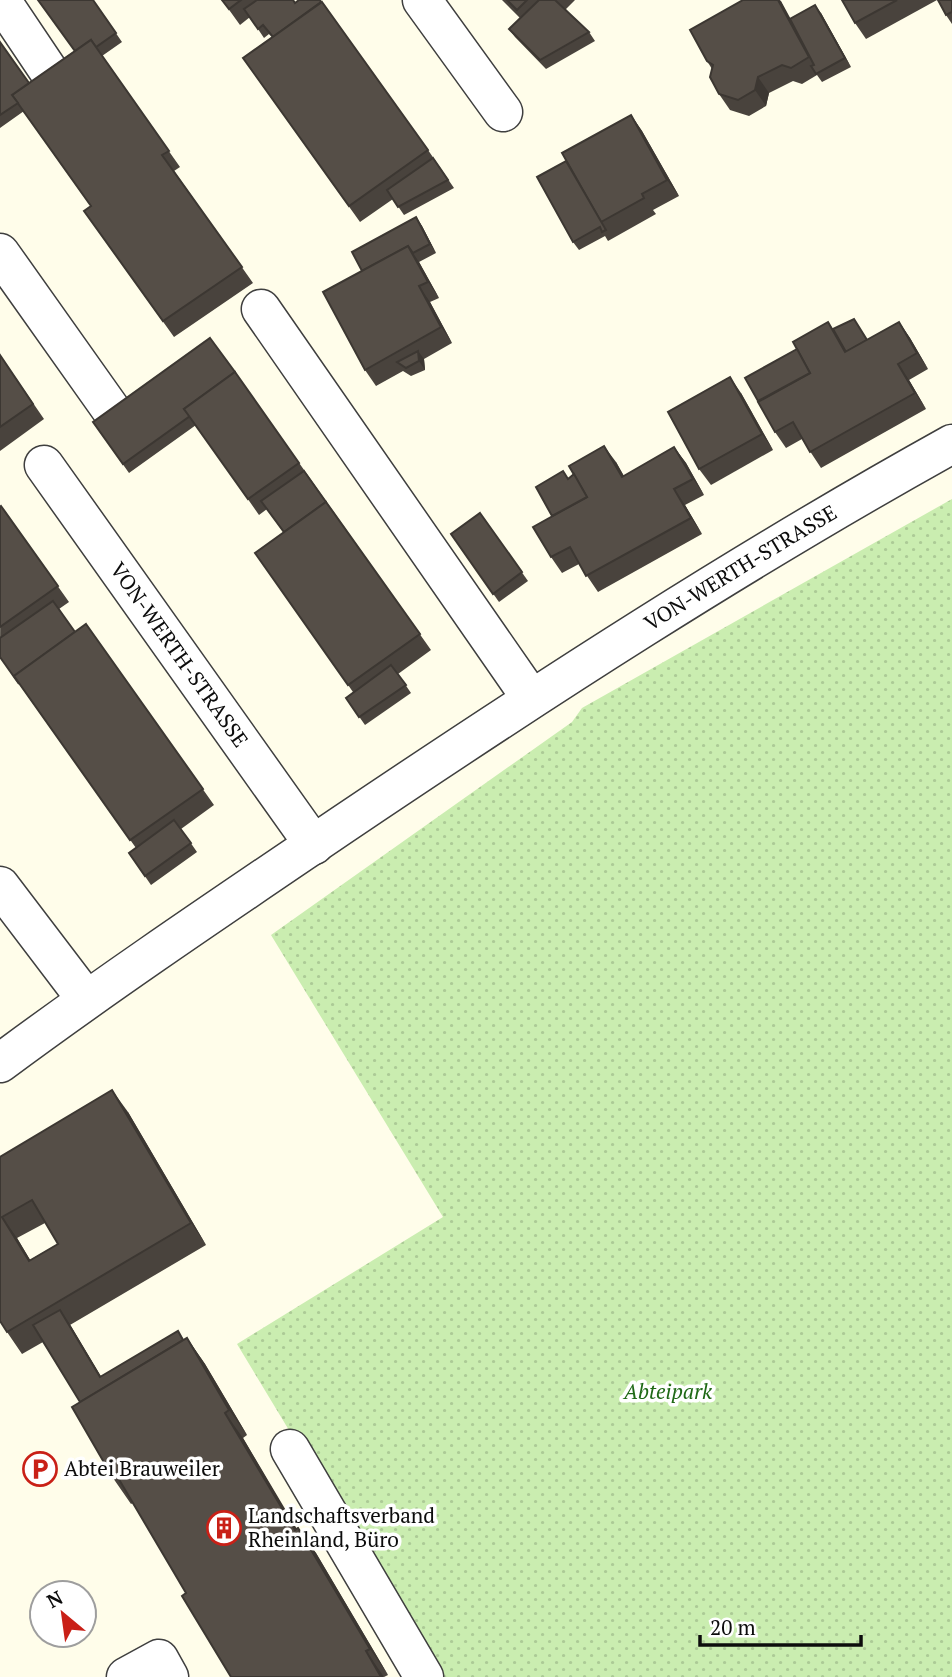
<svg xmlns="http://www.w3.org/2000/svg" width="952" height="1677" font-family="'PT Serif',serif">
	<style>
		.green { fill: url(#green-dots) }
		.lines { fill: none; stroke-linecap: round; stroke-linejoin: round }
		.minor-casing { stroke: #3f3f3f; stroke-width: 41 }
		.minor { stroke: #fff; stroke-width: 38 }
		.wall { fill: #49433d; fill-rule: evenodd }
		.shaded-wall { fill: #3c3732 }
		.building { fill: #554e47; stroke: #3c3732; stroke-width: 2; fill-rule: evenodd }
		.labels { text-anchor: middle; stroke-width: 7; stroke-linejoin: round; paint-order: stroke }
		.street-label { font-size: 21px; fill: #0c0c0c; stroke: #fff }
		.park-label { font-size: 21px; font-style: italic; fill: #1f6916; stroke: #fff }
		.poi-label { font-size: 21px; fill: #0c0c0c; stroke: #fff; text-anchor: start }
	</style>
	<defs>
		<pattern id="green-dots" width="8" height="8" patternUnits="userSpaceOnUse" patternTransform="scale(1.75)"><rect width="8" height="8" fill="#caedb0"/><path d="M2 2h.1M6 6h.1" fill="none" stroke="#acca96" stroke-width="1.8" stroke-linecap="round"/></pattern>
	</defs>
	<rect width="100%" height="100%" fill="#fffdea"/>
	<path class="green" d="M952,499V1677H438L237,1344L443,1217L271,935L572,722L582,708Z"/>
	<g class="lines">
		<g class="minor-casing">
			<g id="minor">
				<path d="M1,0L48,70"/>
				<path d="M422,0L503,112"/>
				<path d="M0,253L112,411"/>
				<path d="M261,309L531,698"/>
				<path id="s1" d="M44,465L314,845"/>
				<path d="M0,886L86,999"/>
				<path id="s2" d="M0,1063C112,980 227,903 342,825C541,691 743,560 952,444"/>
				<path d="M290,1449L424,1677"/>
				<path d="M126,1677L159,1659L169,1677"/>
			</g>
		</g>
		<use href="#minor" class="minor"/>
	</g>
	<g class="wall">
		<path d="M93,0L122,42L102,56L180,167L174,171L253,283L174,337L84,211L91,206L24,111L0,128V42L29,83L74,51Z"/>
		<path d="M222,0H293L428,150L454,188L404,215L393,199L360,222L243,58L272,37L269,34L264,38L250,17L240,25Z"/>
		<path d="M502,0H575L565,10L589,32L595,41L546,69L515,37L509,29L520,18Z"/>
		<path d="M743,0H780L790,19L821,13L851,67L822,82L817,75L802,84L793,81L769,93L766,106L749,116L730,110L719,94L712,69L707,61Z"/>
		<path d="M842,0H937L866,39L855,23Z"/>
		<path d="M952,0V24L946,15Z"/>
		<path d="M631,115L642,131L679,196L653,210L656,214L608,241L605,236L579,250L573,242L566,161Z"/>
		<path d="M416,217L422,226L436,253L419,262L439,298L430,302L452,343L424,359L425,370L411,376L403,371L376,386L365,370L362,271Z"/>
		<path d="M854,319L867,340L899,322L910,338L928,369L909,380L926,409L821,468L802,439L786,448L775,432L758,401L797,349L828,322L833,329Z"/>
		<path d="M0,355L44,419L0,451Z"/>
		<path d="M235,372L431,650L398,674L411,693L365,725L346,698L353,692L255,553L284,533L267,509L259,515L196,425L129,473L93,422Z"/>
		<path d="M741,393L773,450L711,485L699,469Z"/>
		<path d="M674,447L686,463L704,495L685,505L702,534L598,592L579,564L562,573L551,557L552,516L568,479L616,462L624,476Z"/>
		<path d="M1,506L69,602L59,609L75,632L86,624L214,805L181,829L197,852L151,885L129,853L136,848L0,657Z"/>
		<path d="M480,513L528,581L499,602L451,534Z"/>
		<path d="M128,1112L206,1245L70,1325L101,1377L178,1331L184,1340L187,1338L205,1364L247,1435L243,1438L296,1529L316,1553L388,1675L384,1677L186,1593L133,1503L131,1504L113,1478L80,1402L43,1342L22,1354L7,1332L0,1157ZM45,1223L58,1244L30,1260L17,1238Z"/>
	</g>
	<g class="shaded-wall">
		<path d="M778,0L781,1L820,73L809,57Z"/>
		<path d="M815,5L821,13L851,67L845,58Z"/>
		<path d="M758,77L769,93L766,106L755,90Z"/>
		<path d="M631,115L642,131L679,196L667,180Z"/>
		<path d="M416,217L422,226L436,253L430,244Z"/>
		<path d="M408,246L419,262L439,298L428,282Z"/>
		<path d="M419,286L430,302L452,343L441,327Z"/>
		<path d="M899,322L910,338L928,369L917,353Z"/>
		<path d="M418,351L424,359L425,370L419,361Z"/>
		<path d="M898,364L909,380L926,409L915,393Z"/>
		<path d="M730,377L741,393L773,450L762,434Z"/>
		<path d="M604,446L616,462L633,493L622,477Z"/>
		<path d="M674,447L686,463L704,495L693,479Z"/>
		<path d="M674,489L685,505L702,534L691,518Z"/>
		<path d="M112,1090L128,1112L206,1245L191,1223Z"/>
		<path d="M2,1217L17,1238L44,1283L29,1261Z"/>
		<path d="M60,1310L71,1326L111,1393L100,1377Z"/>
		<path d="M187,1338L205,1364L247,1435L229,1410Z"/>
		<path d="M225,1413L243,1438L313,1556L295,1530Z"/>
		<path d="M298,1528L316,1553L388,1675L370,1649Z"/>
		<path d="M366,1651L384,1677H381Z"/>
	</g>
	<g class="building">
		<path d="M38,0H93L116,33L96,47L91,40L75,51Z"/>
		<path d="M222,0H241L229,9Z"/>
		<path d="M257,0H293L295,3L299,0H320L321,2L273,37L263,25L258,29L244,9Z"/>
		<path d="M507,0H527L517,10Z"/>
		<path d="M539,0H555L589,32L540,60L509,29Z"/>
		<path d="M743,0H778L809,57L791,68L782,65L758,77L755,90L738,100L719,94L710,77L713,65L707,61L690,30Z"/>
		<path d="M842,0H897L855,23Z"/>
		<path d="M938,0H952V12L946,15Z"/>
		<path d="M322,2L428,150L349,206L243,58Z"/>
		<path d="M815,5L845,58L816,74L811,66L814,65L790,19Z"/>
		<path d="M91,40L169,151L162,155L242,267L163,321L84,211L91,206L12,95Z"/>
		<path d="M0,42L29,83L12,95L18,103L0,115Z"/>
		<path d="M631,115L667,180L642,194L644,198L601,222L562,153Z"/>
		<path d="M433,158L448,180L398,207L387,190Z"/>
		<path d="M566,161L606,230L602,232L600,227L573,242L537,177Z"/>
		<path d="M416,217L430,244L413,253L408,246L362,271L352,252Z"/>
		<path d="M408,246L428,282L419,286L441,327L365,370L323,292Z"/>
		<path d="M854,319L867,340L846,352L833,329Z"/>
		<path d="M828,322L845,352L899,322L917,353L898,364L915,393L810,452L793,422L775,432L758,402L810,373L793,342Z"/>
		<path d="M210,338L235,372L184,409L190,416L123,464L93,422Z"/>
		<path d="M797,349L810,373L758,401L745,378Z"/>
		<path d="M418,351L419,361L406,368L397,362Z"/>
		<path d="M0,355L33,404L0,427Z"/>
		<path d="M235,372L299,463L248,499L184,409Z"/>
		<path d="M730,377L762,434L699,469L668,412Z"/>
		<path d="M604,446L622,477L674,447L693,479L674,489L691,518L586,576L570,547L551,557L533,527L587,497L569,466Z"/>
		<path d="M304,471L326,502L284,532L261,501Z"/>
		<path d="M563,471L568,479L574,474L587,497L552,516L536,487Z"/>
		<path d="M326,502L420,634L348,685L255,553Z"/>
		<path d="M1,506L58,586L0,627V507Z"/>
		<path d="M480,513L522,572L493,594L451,534Z"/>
		<path d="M53,601L75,632L14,676L19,684L0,657V638Z"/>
		<path d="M86,624L203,789L130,840L14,676Z"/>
		<path d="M391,665L406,685L359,717L346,698Z"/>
		<path d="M174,820L191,843L145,876L129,853Z"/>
		<path d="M112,1090L191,1223L7,1332L0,1321V1157ZM32,1200L58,1244L29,1261L2,1217Z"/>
		<path d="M60,1310L100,1377L178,1331L183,1340L80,1402L33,1325Z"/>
		<path d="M187,1338L229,1410L225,1413L295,1530L298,1528L370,1649L366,1651L381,1677H231L182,1596L186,1593L117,1476L113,1478L72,1407Z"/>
	</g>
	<defs>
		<g id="parking-ring" transform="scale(1.75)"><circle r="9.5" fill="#fff" stroke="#c92017" stroke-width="1.5"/><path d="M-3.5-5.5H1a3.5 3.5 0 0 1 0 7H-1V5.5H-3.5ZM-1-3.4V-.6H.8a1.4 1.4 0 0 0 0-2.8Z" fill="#c92017"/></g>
		<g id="building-ring" transform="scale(1.75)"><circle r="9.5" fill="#fff" stroke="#c92017" stroke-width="1.5"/><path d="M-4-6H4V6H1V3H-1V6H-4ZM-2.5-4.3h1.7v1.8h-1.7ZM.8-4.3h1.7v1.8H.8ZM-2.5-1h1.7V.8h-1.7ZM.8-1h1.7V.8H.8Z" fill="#c92017"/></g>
	</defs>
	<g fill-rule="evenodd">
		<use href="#parking-ring" x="40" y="1469"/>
		<use href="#building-ring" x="224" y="1528"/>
	</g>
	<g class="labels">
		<g class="street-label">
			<text dy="7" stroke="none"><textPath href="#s2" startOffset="891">VON-WERTH-STRASSE</textPath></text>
			<text dy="7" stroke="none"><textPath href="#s1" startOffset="233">VON-WERTH-STRASSE</textPath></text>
		</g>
		<g class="park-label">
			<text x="668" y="1399">Abteipark</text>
		</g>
		<g class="poi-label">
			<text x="64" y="1476">Abtei Brauweiler</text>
			<text x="248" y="1523">Landschaftsverband<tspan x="248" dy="24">Rheinland, Büro</tspan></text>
		</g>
	</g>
	<g transform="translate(63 1614) rotate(331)"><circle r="33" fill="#ffffff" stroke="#9e9e9e" stroke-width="2"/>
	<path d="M0-5L12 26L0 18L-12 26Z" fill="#c92017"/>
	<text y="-10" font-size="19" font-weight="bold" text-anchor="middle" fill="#0c0c0c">N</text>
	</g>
	<path d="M700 1635v10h161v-10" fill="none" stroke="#0c0c0c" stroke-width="3.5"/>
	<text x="710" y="1635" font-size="21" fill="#0c0c0c" stroke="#ffffff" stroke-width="5" paint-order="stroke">20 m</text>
</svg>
